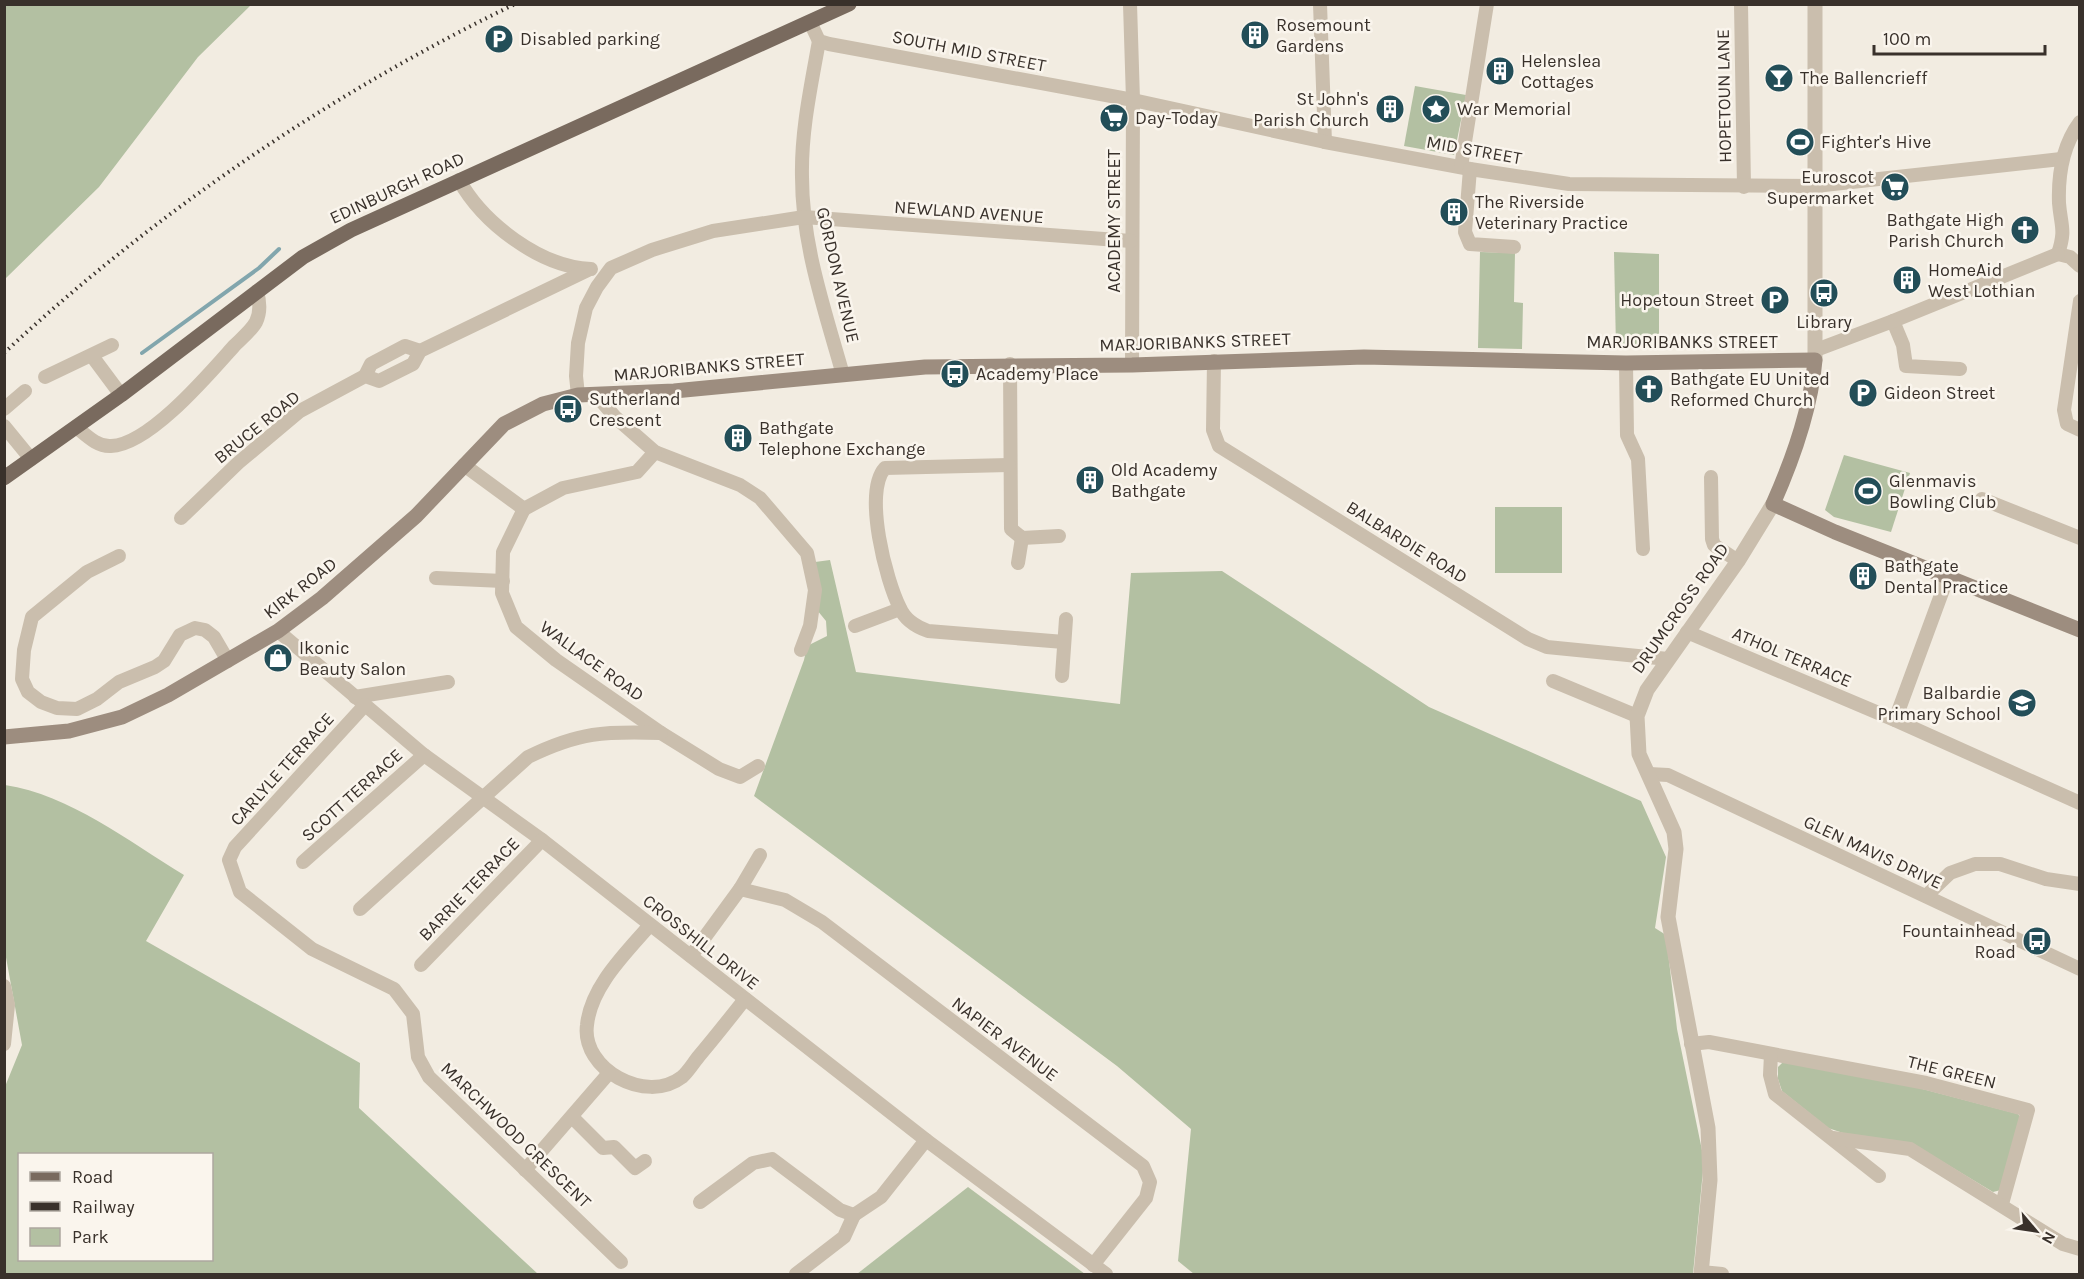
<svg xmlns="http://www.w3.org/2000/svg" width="2084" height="1279" font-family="Karla,sans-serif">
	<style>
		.green { fill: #b3c0a2; fill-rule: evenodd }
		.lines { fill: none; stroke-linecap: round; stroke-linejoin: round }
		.stream { stroke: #82a6ad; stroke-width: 4 }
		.minor { stroke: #cabead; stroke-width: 14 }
		.tertiary { stroke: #cabead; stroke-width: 15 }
		.secondary { stroke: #9d8d7f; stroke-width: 15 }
		.primary { stroke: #796a5e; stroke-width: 15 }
		.rail { stroke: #39312b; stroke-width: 4; stroke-dasharray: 1.5 4.5; stroke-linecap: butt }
		.labels { text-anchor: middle; stroke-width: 5; stroke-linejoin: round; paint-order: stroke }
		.poi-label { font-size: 18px; fill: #39312b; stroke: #faf5ed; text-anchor: start }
		.street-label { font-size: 18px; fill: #39312b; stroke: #faf5ed }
	</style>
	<rect width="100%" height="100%" fill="#f2ece1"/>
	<g class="green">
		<path d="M5,4L251,5L198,57L99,187L5,279Z"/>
		<path d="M1415,86L1466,95L1454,155L1404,146Z"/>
		<path d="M1480,252L1515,253L1514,302L1523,303L1522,349L1478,348Z"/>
		<path d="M1614,252L1659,254V348L1616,347Z"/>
		<path d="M1844,455L1910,473L1891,532L1834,517L1825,510Z"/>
		<rect x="1495" y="507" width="67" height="66"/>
		<path d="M830,560L856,672L1120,704L1131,573L1222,571L1429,707L1641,801L1666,857L1655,928L1666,935L1677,1029L1704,1160L1693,1274H1194L1178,1261L1191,1129L1117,1066L754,796L804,660L807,646L827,636L826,621L817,610L815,562Z"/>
		<path d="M5,785C70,795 128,841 184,875L146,941L360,1063L359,1108L538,1274H5L4,1089L22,1045L5,952ZM20,1154H212V1260H20Z"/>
		<path d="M1783,1062L1892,1081L2018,1114L2021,1118L2001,1190L1993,1192L1913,1144L1852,1136L1828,1128L1782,1091L1778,1079V1067Z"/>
		<path d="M968,1187L1085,1274H857Z"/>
	</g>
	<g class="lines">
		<path class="stream" d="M142,353L259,268L279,249"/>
		<g class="minor">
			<path d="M1130,4L1133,100L1132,365"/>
			<path d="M1320,4L1325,142"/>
			<path d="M1741,4L1744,187"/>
			<path d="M810,22L819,41L829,44L1133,100L1325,142L1470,169L1569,184L1815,186L2061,159"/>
			<path d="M819,41C811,86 801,131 802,177C802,245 825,311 843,375"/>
			<path d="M1461,167L1487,4"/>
			<path d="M1470,169L1465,232L1470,244L1514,247"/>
			<path d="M459,180C483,223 540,267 591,269"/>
			<path d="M2058,254C2066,229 2061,227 2059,203C2058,174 2062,146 2080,122"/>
			<path d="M2058,254L2070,257L2080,266"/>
			<path d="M2080,301L2064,410L2067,424L2080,430"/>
			<path d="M1893,321L1903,345L1906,366L1960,369"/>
			<path d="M1816,350L1893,321L2058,254"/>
			<path d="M92,356L121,395"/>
			<path d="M1214,361L1213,430L1219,446L1528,639L1547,647L1668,659"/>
			<path d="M1626,363L1627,435L1638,459L1643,549"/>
			<path d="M1010,364L1011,529L1022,538L1059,536"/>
			<path d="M365,376L371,364L405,346L420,351"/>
			<path d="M45,377L112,345"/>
			<path d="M578,395L576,376L578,343L586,308L597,287L611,268L652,250L713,231L804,217L1131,241"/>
			<path d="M597,396L615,417L655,452L740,485L760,498L807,553L815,590L810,626L801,650"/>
			<path d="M4,409L25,391"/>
			<path d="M4,426L31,459"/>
			<path d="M76,427C86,435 97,447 111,446C149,445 209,374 234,346C241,339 251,331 256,322C261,312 260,302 257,291"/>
			<path d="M464,465L524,509L503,552L502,593L516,627L556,660L661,733L719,769L740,777L758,766"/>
			<path d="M1009,465L885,468C863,492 886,581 900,608C905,620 917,627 928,631L1064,642"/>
			<path d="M1711,477L1712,539L1714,545L1738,561"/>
			<path d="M1982,499L2080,538"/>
			<path d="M524,509L563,488L637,472L655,452"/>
			<path d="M181,518L238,463L300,411L365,376L379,381L413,364L420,351L588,270"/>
			<path d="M119,556L87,572L32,617L24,650L22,679L28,692L41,702L57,708L77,709L97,699L119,682L155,667L164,661L180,635L195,628L205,630L214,637L228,661"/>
			<path d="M1018,563L1022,538"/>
			<path d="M436,578L503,581"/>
			<path d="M855,626L900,609"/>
			<path d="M278,631L424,755L542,840L926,1140L1106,1274"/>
			<path d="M1687,632L1895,720L2080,803"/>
			<path d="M1062,676L1066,619"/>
			<path d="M1553,681L1637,716"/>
			<path d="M355,697L448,682"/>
			<path d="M365,705L235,847L229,860L240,892L312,949L394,989L413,1014L418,1057L429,1077L621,1262"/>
			<path d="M1895,720L1948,576"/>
			<path d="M1649,774L1668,775L2080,969"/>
			<path d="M303,862L424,755"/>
			<path d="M740,889L785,900L822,922L1143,1166L1150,1182L1146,1198L1093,1265"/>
			<path d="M1926,896L1950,873L1975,864H2000L2046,879L2080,884"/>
			<path d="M360,909L528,757C579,732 605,731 661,733"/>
			<path d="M650,925C626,953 591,986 587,1025C581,1069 646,1105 682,1077C688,1072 694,1062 699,1056C715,1037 730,1018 745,999"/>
			<path d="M691,956L740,889L760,855"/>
			<path d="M421,965L542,840"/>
			<path d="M4,986L8,1005L4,1044"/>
			<path d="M1691,1044L1709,1042L1926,1083L2028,1110L2002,1204"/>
			<path d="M1771,1054L1770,1075L1775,1094L1879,1176"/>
			<path d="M572,1117L603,1148L614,1147L635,1168L645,1161"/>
			<path d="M1833,1138L1910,1149L2063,1244L2080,1249"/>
			<path d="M525,1170L609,1073"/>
			<path d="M700,1202L753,1163L772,1159L840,1210L854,1215L881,1197L926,1140"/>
			<path d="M1701,1272L1722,1274"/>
			<path d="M796,1274L844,1237L854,1215"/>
		</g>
		<g class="tertiary">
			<path d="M1815,4V360"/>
			<path d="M1701,1274L1710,1180L1708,1128L1668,917L1676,849L1674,832L1639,754L1637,716L1647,690L1738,561L1773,504"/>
		</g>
		<path class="secondary" d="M4,737L69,731L122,717L168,695L278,631L322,598L416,516L504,424L543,404L578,395L674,391L925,367L1132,365L1364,357L1626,363L1815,360C1811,409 1793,459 1773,504L1835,532L2080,630"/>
		<path class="primary" d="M4,478L121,395L303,257L351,230L849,4"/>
		<path class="rail" d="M4,353C154,213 331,93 515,4"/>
	</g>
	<defs>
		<g id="building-disc" transform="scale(1.5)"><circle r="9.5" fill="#234e58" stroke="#faf5ed"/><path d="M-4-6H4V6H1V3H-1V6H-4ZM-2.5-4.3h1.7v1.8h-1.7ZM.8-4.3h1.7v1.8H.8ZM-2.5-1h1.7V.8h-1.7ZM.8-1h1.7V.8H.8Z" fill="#fff"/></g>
		<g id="parking-disc" transform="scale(1.5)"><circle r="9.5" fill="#234e58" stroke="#faf5ed"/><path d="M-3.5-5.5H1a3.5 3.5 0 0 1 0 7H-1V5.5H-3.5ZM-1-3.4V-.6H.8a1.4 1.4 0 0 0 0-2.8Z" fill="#fff"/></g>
		<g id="bar-disc" transform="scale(1.5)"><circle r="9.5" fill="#234e58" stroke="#faf5ed"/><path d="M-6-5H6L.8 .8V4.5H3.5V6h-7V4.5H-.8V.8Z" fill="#fff"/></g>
		<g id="sight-disc" transform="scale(1.5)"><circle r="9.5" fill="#234e58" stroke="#faf5ed"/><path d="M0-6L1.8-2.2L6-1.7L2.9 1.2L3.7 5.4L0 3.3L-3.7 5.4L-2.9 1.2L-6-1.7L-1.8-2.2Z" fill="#fff"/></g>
		<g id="supermarket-disc" transform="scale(1.5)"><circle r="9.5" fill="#234e58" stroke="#faf5ed"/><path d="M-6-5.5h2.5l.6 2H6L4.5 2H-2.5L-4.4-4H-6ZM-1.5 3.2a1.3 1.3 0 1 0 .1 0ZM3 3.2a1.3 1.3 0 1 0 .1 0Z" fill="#fff"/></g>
		<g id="stadium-disc" transform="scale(1.5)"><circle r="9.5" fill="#234e58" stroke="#faf5ed"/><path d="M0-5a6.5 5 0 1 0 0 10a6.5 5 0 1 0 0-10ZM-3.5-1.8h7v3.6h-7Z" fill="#fff"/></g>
		<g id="church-disc" transform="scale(1.5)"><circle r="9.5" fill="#234e58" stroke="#faf5ed"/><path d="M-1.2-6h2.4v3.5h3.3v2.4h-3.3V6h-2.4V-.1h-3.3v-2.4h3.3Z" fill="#fff"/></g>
		<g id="bus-disc" transform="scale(1.5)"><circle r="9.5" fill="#234e58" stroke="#faf5ed"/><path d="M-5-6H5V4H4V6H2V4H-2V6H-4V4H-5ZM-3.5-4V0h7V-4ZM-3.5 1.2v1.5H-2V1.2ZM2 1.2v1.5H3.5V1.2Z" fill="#fff"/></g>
		<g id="shop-disc" transform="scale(1.5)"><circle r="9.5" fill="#234e58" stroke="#faf5ed"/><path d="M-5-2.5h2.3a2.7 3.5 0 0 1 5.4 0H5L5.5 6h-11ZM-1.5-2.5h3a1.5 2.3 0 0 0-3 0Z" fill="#fff"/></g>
		<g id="school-disc" transform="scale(1.5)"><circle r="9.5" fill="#234e58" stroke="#faf5ed"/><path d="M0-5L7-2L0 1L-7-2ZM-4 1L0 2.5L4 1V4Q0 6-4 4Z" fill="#fff"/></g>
	</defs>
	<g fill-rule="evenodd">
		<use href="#building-disc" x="1255" y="35"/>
		<use href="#parking-disc" x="499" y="39"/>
		<use href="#building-disc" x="1500" y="71"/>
		<use href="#bar-disc" x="1779" y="78"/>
		<use href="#building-disc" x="1390" y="109"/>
		<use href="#sight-disc" x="1436" y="109"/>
		<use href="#supermarket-disc" x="1114" y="118"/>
		<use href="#stadium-disc" x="1800" y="142"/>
		<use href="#supermarket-disc" x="1895" y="187"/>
		<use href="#building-disc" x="1454" y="212"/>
		<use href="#church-disc" x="2025" y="230"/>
		<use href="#building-disc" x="1907" y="280"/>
		<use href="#bus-disc" x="1824" y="293"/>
		<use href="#parking-disc" x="1775" y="300"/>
		<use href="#bus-disc" x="955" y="374"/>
		<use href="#church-disc" x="1649" y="389"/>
		<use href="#parking-disc" x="1863" y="393"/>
		<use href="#bus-disc" x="568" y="409"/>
		<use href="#building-disc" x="738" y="438"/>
		<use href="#building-disc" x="1090" y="480"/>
		<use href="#stadium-disc" x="1868" y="491"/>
		<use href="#building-disc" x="1863" y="576"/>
		<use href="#shop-disc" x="278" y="658"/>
		<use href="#school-disc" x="2022" y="703"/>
		<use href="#bus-disc" x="2037" y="941"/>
	</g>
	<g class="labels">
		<g class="poi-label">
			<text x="1276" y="31">Rosemount<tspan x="1276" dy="21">Gardens</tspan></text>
			<text x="520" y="45">Disabled parking</text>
			<text x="1521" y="67">Helenslea<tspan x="1521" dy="21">Cottages</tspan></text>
			<text x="1800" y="84">The Ballencrieff</text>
			<text x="1369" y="105" text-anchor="end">St John's<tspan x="1369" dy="21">Parish Church</tspan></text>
			<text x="1457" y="115">War Memorial</text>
			<text x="1135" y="124">Day-Today</text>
			<text x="1821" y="148">Fighter's Hive</text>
			<text x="1874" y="183" text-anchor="end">Euroscot<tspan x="1874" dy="21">Supermarket</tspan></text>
			<text x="1475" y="208">The Riverside<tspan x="1475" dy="21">Veterinary Practice</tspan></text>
			<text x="2004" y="226" text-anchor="end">Bathgate High<tspan x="2004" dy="21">Parish Church</tspan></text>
			<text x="1928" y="276">HomeAid<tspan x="1928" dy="21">West Lothian</tspan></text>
			<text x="1754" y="306" text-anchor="end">Hopetoun Street</text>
			<text x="1824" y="328" text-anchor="middle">Library</text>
			<text x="976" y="380">Academy Place</text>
			<text x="1670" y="385">Bathgate EU United<tspan x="1670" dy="21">Reformed Church</tspan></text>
			<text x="1884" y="399">Gideon Street</text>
			<text x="589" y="405">Sutherland<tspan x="589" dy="21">Crescent</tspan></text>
			<text x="759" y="434">Bathgate<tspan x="759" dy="21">Telephone Exchange</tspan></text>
			<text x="1111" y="476">Old Academy<tspan x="1111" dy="21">Bathgate</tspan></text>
			<text x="1889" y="487">Glenmavis<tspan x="1889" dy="21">Bowling Club</tspan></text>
			<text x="1884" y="572">Bathgate<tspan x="1884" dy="21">Dental Practice</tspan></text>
			<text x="299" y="654">Ikonic<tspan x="299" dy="21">Beauty Salon</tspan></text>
			<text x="2001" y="699" text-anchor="end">Balbardie<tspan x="2001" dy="21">Primary School</tspan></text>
			<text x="2016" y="937" text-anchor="end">Fountainhead<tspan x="2016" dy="21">Road</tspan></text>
		</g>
		<g class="street-label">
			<text transform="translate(969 51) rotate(11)" y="6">SOUTH MID STREET</text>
			<text transform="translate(1724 96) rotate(-91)" y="6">HOPETOUN LANE</text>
			<text transform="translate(1474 150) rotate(10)" y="6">MID STREET</text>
			<text transform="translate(397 188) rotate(-25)" y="6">EDINBURGH ROAD</text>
			<text transform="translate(969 212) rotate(4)" y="6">NEWLAND AVENUE</text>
			<text transform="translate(1114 221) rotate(-90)" y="6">ACADEMY STREET</text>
			<text transform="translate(838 275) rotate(77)" y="6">GORDON AVENUE</text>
			<text transform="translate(1195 342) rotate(-2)" y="6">MARJORIBANKS STREET</text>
			<text x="1682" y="348">MARJORIBANKS STREET</text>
			<text transform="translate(709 367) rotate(-5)" y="6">MARJORIBANKS STREET</text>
			<text transform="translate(257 427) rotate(-39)" y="6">BRUCE ROAD</text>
			<text transform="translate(1407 542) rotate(32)" y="6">BALBARDIE ROAD</text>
			<text transform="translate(300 588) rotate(-38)" y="6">KIRK ROAD</text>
			<text transform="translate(1680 608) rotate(-55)" y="6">DRUMCROSS ROAD</text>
			<text transform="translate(1792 657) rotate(23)" y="6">ATHOL TERRACE</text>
			<text transform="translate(592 661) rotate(36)" y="6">WALLACE ROAD</text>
			<text transform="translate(282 769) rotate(-48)" y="6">CARLYLE TERRACE</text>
			<text transform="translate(352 795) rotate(-42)" y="6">SCOTT TERRACE</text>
			<text transform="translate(1873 852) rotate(25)" y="6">GLEN MAVIS DRIVE</text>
			<text transform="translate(469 889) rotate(-46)" y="6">BARRIE TERRACE</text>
			<text transform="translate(701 942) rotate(38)" y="6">CROSSHILL DRIVE</text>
			<text transform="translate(1005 1039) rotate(37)" y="6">NAPIER AVENUE</text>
			<text transform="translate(1952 1072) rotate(14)" y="6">THE GREEN</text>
			<text transform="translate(516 1135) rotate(44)" y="6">MARCHWOOD CRESCENT</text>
		</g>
	</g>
	<rect width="2084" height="1279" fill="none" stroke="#39312b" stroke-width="12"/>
	<rect x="18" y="1153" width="195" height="108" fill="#faf5ed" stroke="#ada79f" stroke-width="1.5"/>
	<rect x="30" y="1172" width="30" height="9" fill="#796a5e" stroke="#ada79f" stroke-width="1.5"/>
	<text x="72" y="1183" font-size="18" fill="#39312b">Road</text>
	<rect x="30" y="1202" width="30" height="9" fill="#39312b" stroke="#ada79f" stroke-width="1.5"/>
	<text x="72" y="1213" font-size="18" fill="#39312b">Railway</text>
	<rect x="30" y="1228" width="30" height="18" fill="#b3c0a2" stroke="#ada79f" stroke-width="1.5"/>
	<text x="72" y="1243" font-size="18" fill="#39312b">Park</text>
	<g transform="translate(2036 1231) rotate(119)" stroke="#faf5ed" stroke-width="4.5" paint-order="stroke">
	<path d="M0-4.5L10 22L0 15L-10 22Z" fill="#39312b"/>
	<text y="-9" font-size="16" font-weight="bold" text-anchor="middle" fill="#39312b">N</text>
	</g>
	<path d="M1874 45v9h171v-9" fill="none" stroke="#39312b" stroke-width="3"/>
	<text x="1883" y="45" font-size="18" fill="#39312b" stroke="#faf5ed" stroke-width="4.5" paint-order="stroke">100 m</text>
</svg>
